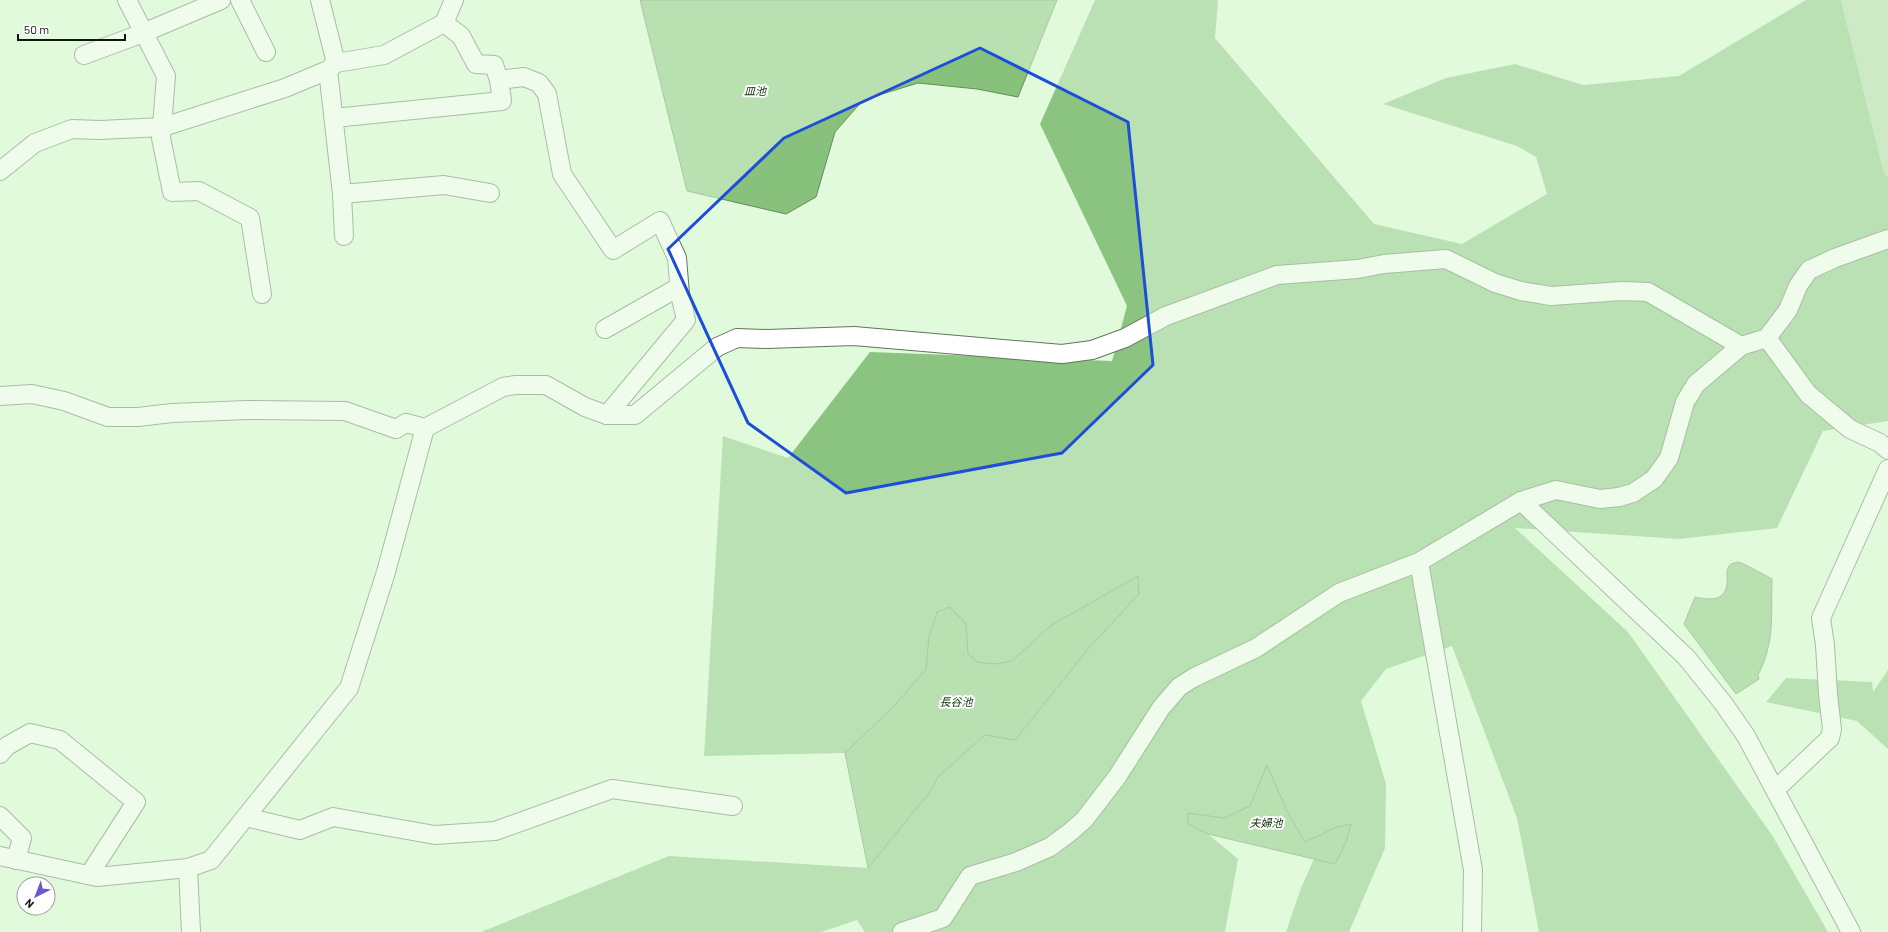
<svg xmlns="http://www.w3.org/2000/svg" width="1888" height="932" font-family="Barlow,'Noto Sans JP',sans-serif">
	<style>
		.green { fill: #b3d8ab }
		.forest { fill: #8bc480 }
		.water { fill: #87c17c; stroke: #638e5b }
		.lines { fill: none; stroke-linecap: round; stroke-linejoin: round }
		.minor-casing { stroke: #61765c; stroke-width: 20 }
		.minor { stroke: #fff; stroke-width: 18 }
		.marked { fill: none; stroke: #1d4ed8; stroke-width: 3; stroke-linejoin: round }
		.labels { text-anchor: middle; stroke-width: 4; stroke-linejoin: round; paint-order: stroke }
		.water-label { font-size: 11px; font-style: italic; fill: #0f3607; stroke: #fff }
	</style>
	<rect width="100%" height="100%" fill="#e1fadc"/>
	<path class="green" d="M1841,0H1888V176L1884,173Z"/>
	<g class="forest">
		<path d="M1095,0H1218L1215,38L1374,224L1462,244L1547,194L1536,157L1517,146L1383,104L1446,78L1515,64L1583,85L1679,76L1806,0H1841L1884,173L1888,176V421L1823,431L1777,528L1679,539L1515,528L1628,632L1772,835L1828,932H1539L1517,818L1452,646L1386,669L1361,701L1386,784L1385,848L1349,932H1286L1301,888L1314,859L1335,863L1351,824L1337,827L1305,842L1287,811L1250,806L1224,818L1188,813V824L1208,834L1238,859L1225,932H865L857,920L821,932H481L669,856L868,868L845,753L704,756L723,436L788,458L870,352L1112,361L1127,306L1040,124Z"/>
		<path d="M1888,670V749L1857,721L1766,702L1786,678L1872,682L1873,692Z"/>
	</g>
	<g class="water">
		<path d="M640,0H1057L1018,97L977,89L918,83L863,100L835,132L816,197L786,214L687,191Z"/>
		<path d="M1738,562L1744,564L1772,579C1771,616 1775,642 1758,675L1759,679L1736,694L1684,624L1695,597C1708,600 1725,602 1727,584C1728,579 1726,573 1728,568C1729,564 1733,563 1738,562Z"/>
		<path d="M1138,576L1139,594L1089,648L1015,740L985,735L937,778L933,788L868,868L845,753L896,704L926,669L929,636L937,612L950,607L966,624L968,654L977,662L995,664L1012,661L1050,626Z"/>
		<path d="M1267,765L1287,811L1305,842L1337,827L1351,824L1346,842L1335,864L1208,834L1188,824V813L1224,818L1250,806Z"/>
	</g>
	<g class="lines">
		<g class="minor-casing">
			<g id="minor">
				<path d="M127,0L166,76L161,138L172,192L199,191L250,218L262,294"/>
				<path d="M240,0L266,52"/>
				<path d="M320,0L336,63"/>
				<path d="M444,23L461,36L476,64L494,65L499,80L524,77L539,83L547,94L562,174L613,250L660,221L677,258L680,294L686,320L607,415"/>
				<path d="M84,55L143,33L221,0"/>
				<path d="M328,70L342,194L344,236"/>
				<path d="M334,118L502,101L499,80"/>
				<path d="M0,171L35,143L72,129L100,130L163,127L285,88L328,70L336,63L384,55L444,23L454,0"/>
				<path d="M342,194L444,185L490,193"/>
				<path d="M605,329L679,287"/>
				<path d="M1767,338L1808,394L1850,429L1880,443L1888,450"/>
				<path d="M0,396L32,394L64,401L108,417H138L172,413L247,410L345,411L396,429L406,423L425,428L503,387L516,385H546L585,407L607,415H635L717,347L737,338L767,339L854,336L1062,354L1092,350L1125,338L1166,316L1277,275L1358,269L1384,264L1446,259L1495,283L1521,291L1551,296L1622,291L1648,292L1741,346"/>
				<path d="M1521,501L1686,657L1723,703L1746,736L1851,932"/>
				<path d="M1419,562L1473,870L1472,932"/>
				<path d="M0,754L7,746L30,733L60,740L136,802L89,875"/>
				<path d="M1775,790L1830,738L1832,729L1828,694L1825,645L1821,618L1888,469"/>
				<path d="M0,816L22,838L16,860"/>
				<path d="M246,817L300,830L333,817L435,835L495,831L612,789L733,806"/>
				<path d="M0,856L97,877L188,868L211,860L349,688L386,572L425,428"/>
				<path d="M188,868L191,932"/>
				<path d="M902,932L943,918L970,876L1016,862L1050,847L1069,833L1084,820L1117,777L1161,708L1179,687L1193,678L1256,648L1339,593L1419,562L1521,501L1556,490L1600,499L1619,497L1633,493L1654,479L1669,458L1685,402L1696,384L1741,346L1767,338L1788,310L1798,286L1809,270L1835,258L1888,239"/>
			</g>
		</g>
		<use href="#minor" class="minor"/>
	</g>
	<path d="M0 0H1888V932H0ZM980,48L1128,122L1153,365L1062,453L846,493L748,423L668,249L784,138Z" fill="#e1fadc" fill-opacity=".55" fill-rule="evenodd"/>
	<path class="marked" d="M980,48L1128,122L1153,365L1062,453L846,493L748,423L668,249L784,138Z"/>
	<g class="labels">
		<g class="water-label">
			<text x="755" y="95">皿池</text>
			<text x="956" y="706">長谷池</text>
			<text x="1266" y="827">夫婦池</text>
		</g>
	</g>
	<g transform="translate(36 896) rotate(222)"><circle r="19" fill="#ffffff" stroke="#9fa29e"/>
	<path d="M0-3L7 15L0 10L-7 15Z" fill="#6959d2"/>
	<text y="-6" font-size="11" font-weight="bold" text-anchor="middle" fill="#0e170d">N</text>
	</g>
	<path d="M18 34v6h107v-6" fill="none" stroke="#0e170d" stroke-width="2"/>
	<text x="24" y="34" font-size="12" fill="#0e170d" stroke="#ffffff" stroke-width="3" paint-order="stroke">50 m</text>
</svg>
